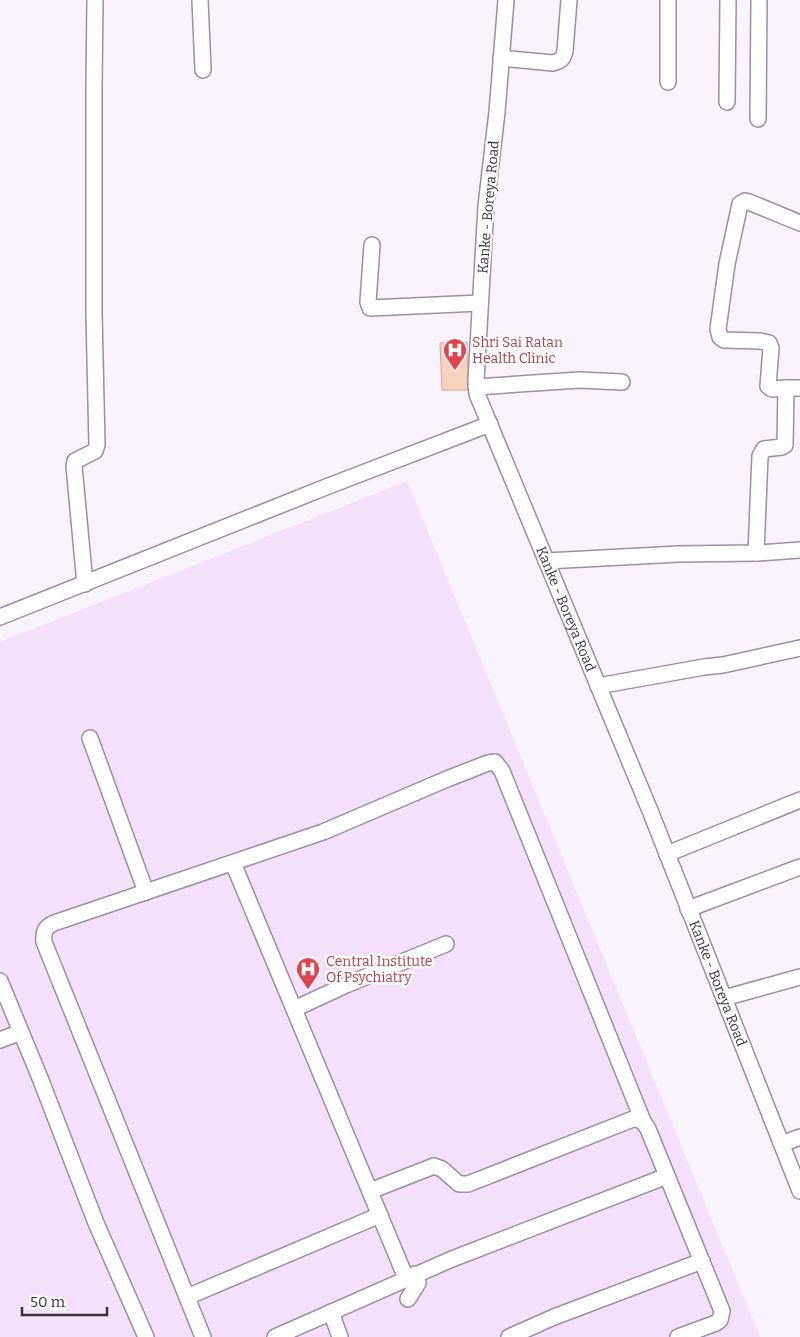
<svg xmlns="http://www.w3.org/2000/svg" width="800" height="1337" font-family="Bitter,serif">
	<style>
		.built { fill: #f4e0fb }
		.building { fill: #f7d3bd; stroke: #c9ac9b }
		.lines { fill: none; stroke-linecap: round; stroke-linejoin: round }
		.minor-casing { stroke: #9f8ca5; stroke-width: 18 }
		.minor { stroke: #fff; stroke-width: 15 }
		.labels { text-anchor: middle; stroke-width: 4.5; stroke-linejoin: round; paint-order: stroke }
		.street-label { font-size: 14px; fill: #39313c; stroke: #fff }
		.health-label { font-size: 14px; fill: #be3a42; stroke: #fff; text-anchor: start }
	</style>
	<rect width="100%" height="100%" fill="#faf2fd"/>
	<path class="built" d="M407,481L760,1337H0V642Z"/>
	<path class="building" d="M467,342L469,390H442L440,343Z"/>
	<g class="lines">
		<g class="minor-casing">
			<g id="minor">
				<path d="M200,0L203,70"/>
				<path id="s1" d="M506,0L497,112L486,206L476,381L477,394L651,813L800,1191"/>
				<path d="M501,58L553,63C561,61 563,59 565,51L569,0"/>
				<path d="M668,82V0"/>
				<path d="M727,102L728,0"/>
				<path d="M758,119L759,0"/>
				<path d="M372,245L368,302L370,308L480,303"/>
				<path d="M476,387L579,380L622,382"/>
				<path d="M786,388L772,389L768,386L771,348L769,343L760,341L724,340L720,337L718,329L727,264L740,204L745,201L749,202L800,223"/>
				<path d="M756,553L760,456L764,449L782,447L785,445L786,388H800"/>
				<path d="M546,561L679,554L758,553L800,550"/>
				<path d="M85,584L74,466L75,461L95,451L97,445L94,314V85L95,0"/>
				<path d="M0,617L326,487L490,424"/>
				<path d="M598,686L704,667L723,665L800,648"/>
				<path d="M90,738L146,892"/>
				<path d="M667,854L800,800"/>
				<path d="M233,863L406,1278"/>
				<path d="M688,909L800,867"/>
				<path d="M0,981L40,1078L96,1223L146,1337"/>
				<path d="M724,998L800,977"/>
				<path d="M294,1009L346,985L446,944"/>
				<path d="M0,1040L21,1032"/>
				<path d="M782,1144L800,1137"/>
				<path d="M370,1191L434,1166L442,1169L459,1184H468L633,1119C641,1119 644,1122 648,1129L722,1311L720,1320L716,1323L678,1337"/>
				<path d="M187,1297L380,1215"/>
				<path d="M408,1299L418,1283L415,1274"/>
				<path d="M331,1312L340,1337"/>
				<path d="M203,1337L44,942C43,932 45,927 54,923L323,832L447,779L488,763L495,762L502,771L643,1121"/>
				<path d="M275,1337L452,1259L667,1176"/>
				<path d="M509,1337L554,1317L702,1261"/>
			</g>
		</g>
		<use href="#minor" class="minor"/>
	</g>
	<defs>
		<g id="hospital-pin" transform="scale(1.25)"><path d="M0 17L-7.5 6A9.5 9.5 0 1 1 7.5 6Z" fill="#e0444e" stroke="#fff"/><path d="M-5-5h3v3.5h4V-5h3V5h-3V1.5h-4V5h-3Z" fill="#fff"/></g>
	</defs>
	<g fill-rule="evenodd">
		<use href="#hospital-pin" x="455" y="350"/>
		<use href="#hospital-pin" x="308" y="969"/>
	</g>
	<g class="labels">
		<g class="street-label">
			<text transform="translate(488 207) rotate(-85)" y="5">Kanke - Boreya Road</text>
			<text dy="5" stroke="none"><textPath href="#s1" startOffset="628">Kanke - Boreya Road</textPath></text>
			<text dy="5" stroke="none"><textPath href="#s1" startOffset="1032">Kanke - Boreya Road</textPath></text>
		</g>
		<g class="health-label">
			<text x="472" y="347">Shri Sai Ratan<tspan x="472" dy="16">Health Clinic</tspan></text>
			<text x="326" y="966">Central Institute<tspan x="326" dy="16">Of Psychiatry</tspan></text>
		</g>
	</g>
	<path d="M22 1307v8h85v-8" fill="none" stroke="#39313c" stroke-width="2.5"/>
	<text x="30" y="1307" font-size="15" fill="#39313c" stroke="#ffffff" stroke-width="4" paint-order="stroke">50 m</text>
</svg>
